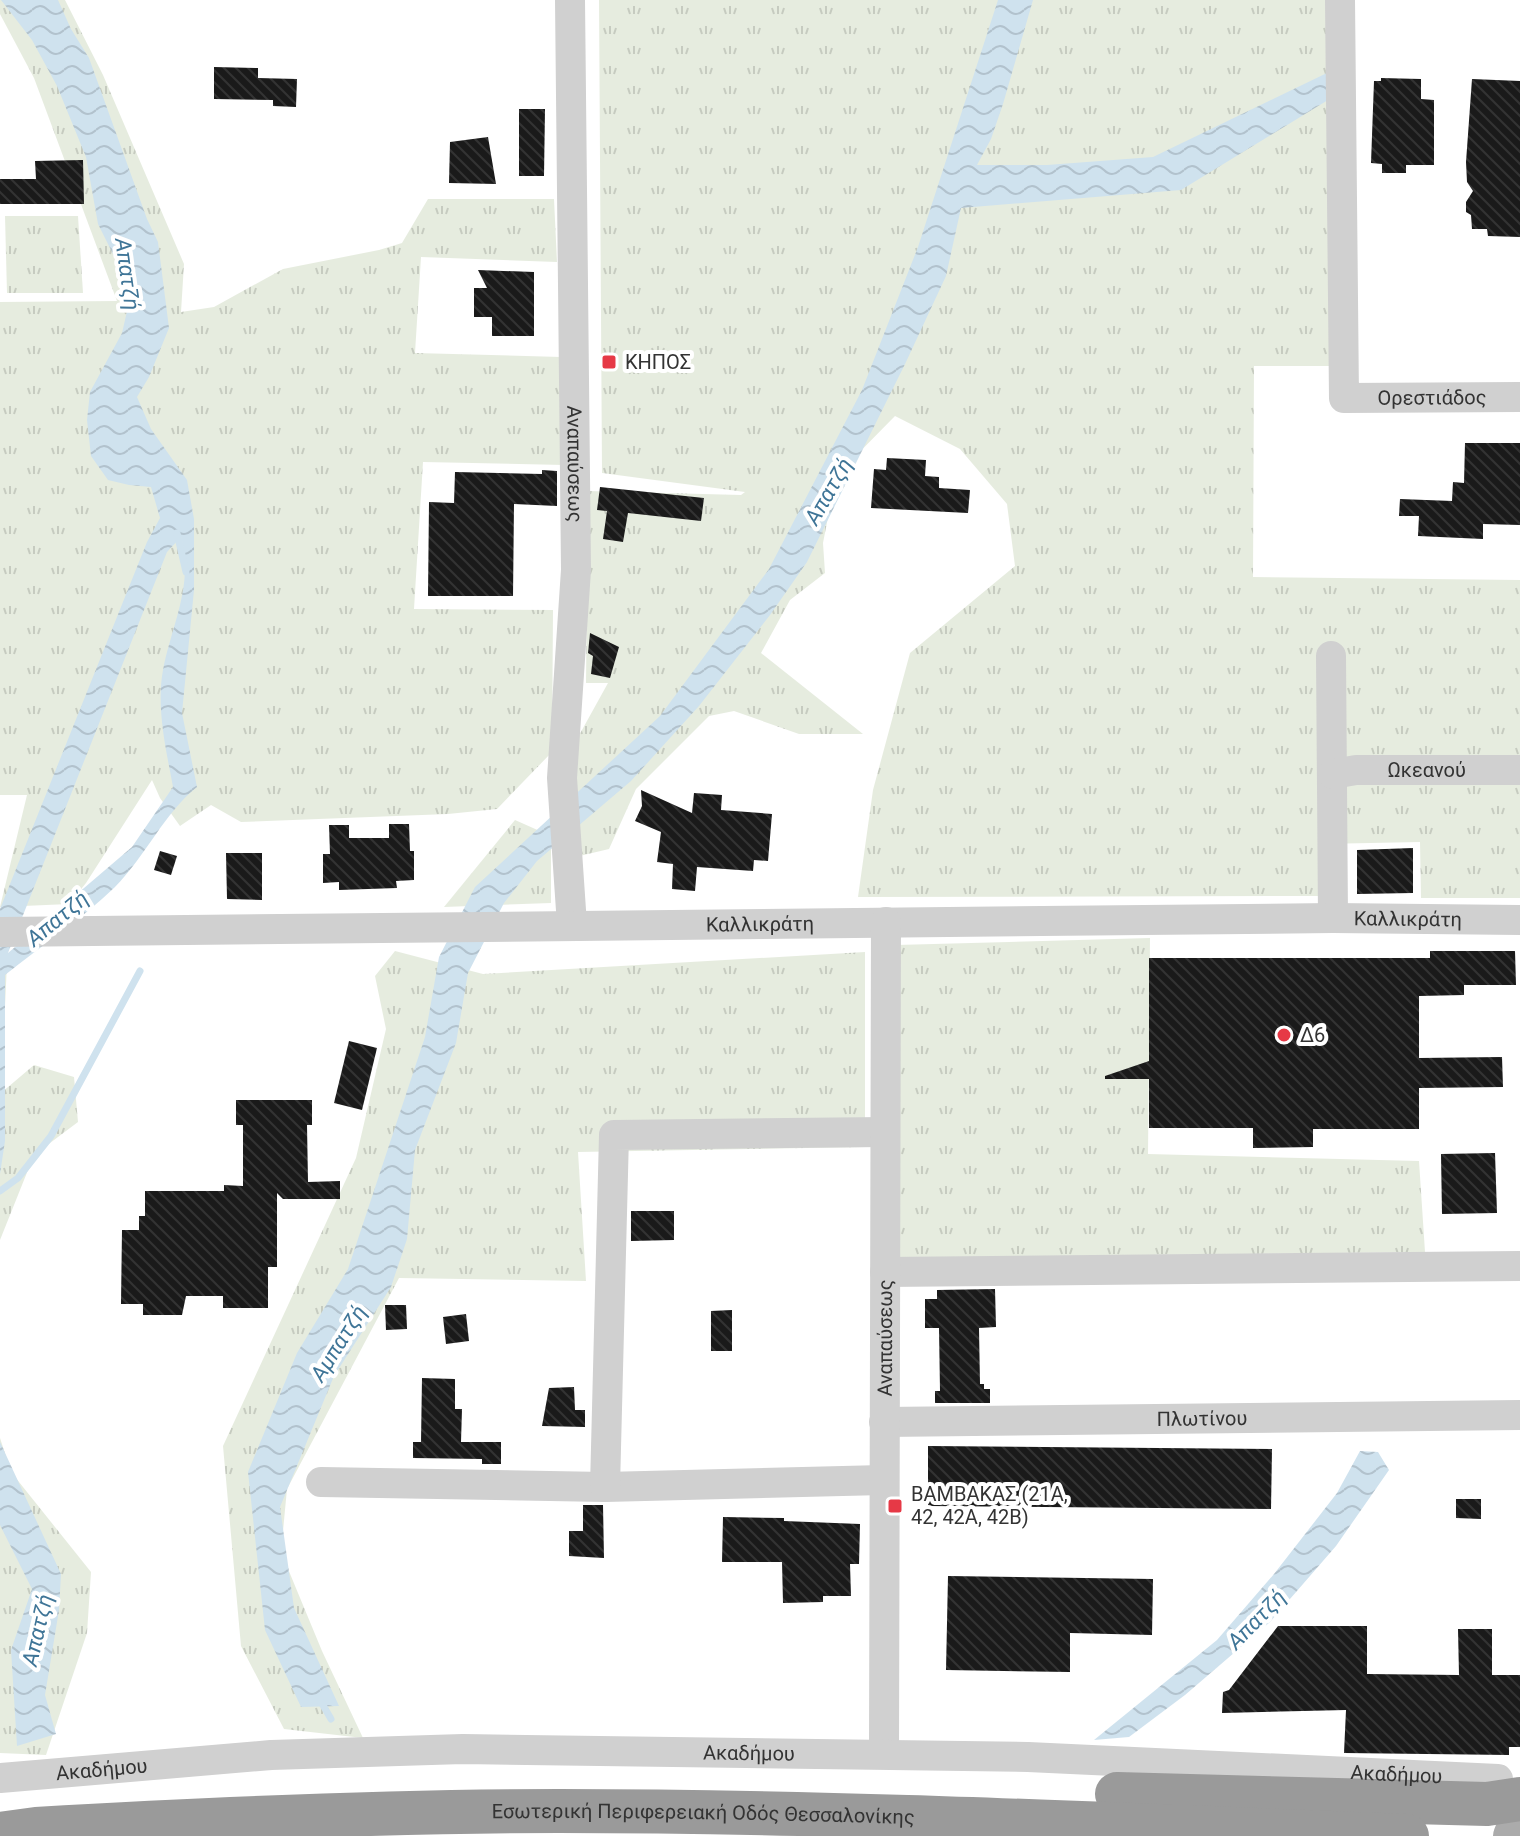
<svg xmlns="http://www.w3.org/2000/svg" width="1520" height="1836" font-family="Roboto,sans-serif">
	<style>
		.grass { fill: url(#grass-tufts) }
		.water { fill: url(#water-waves); fill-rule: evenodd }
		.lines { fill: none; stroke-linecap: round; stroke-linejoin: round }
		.stream { stroke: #cfe2ee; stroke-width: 7 }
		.building { fill: url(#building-back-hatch) }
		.minor { stroke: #d0d0d0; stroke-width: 30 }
		.major { stroke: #ababab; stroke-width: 38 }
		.highway { stroke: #9a9a9a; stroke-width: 44 }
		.poi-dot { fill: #e63946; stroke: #fff; stroke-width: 3 }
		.labels { text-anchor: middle; stroke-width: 8; stroke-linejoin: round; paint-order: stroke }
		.poi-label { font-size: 20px; fill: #333; stroke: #fff; text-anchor: start }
		.street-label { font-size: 20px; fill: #333; stroke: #fff }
		.water-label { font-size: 22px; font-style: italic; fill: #3f7597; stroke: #fff }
	</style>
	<defs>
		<pattern id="grass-tufts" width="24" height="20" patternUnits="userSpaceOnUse" patternTransform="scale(2)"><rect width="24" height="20" fill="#e6ecdf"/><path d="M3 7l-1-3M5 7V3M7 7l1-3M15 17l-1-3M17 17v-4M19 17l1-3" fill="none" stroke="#c6cbc0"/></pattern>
		<pattern id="water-waves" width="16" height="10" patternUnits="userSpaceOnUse" patternTransform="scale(2)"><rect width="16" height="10" fill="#cfe2ee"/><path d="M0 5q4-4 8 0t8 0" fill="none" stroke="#b2c2cd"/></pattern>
		<pattern id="building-back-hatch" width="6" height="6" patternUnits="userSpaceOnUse" patternTransform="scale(2)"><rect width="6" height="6" fill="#1a1a1a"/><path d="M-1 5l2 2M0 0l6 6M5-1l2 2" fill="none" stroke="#333"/></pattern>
	</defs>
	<rect width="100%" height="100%" fill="#fff"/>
	<g class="grass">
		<path d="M0,0H65L103,75L184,264L181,312L214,307L283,269L379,250L402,243L428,199H554L557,262L421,257L415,353L561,357L564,465L423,462L414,609L553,610L552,752L497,809L448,814L241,822L211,805L180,826L160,798L152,780L86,883L69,904L0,907L27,795H0V302L117,301L34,78L0,14Z"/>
		<path d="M599,0H1329L1331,366H1254L1253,577L1520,580V898H1421L1420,842L1321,844L1320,896L858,897L873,790L910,653L1015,566L1007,504L960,449L895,416L836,476L823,543L825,573L790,600L761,653L863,734H799L734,711L709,716L636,789L609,849L571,858L577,739L608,683H586L588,491L741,495L745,492L602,473Z"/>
		<path d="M5,216H78L83,293H7Z"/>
		<path d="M515,820L551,836V903L444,907Z"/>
		<path d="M1150,938L1148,1154L1419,1161L1425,1252L898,1258L896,945Z"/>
		<path d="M395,951L483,974L865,952V1147L578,1152L586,1281L399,1278L287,1489L281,1552L322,1651L363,1738L284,1729L241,1646L223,1446L356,1158L386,1029L375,976Z"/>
		<path d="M0,963H7L1,1093L34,1065L74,1077L78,1122L34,1155L0,1240Z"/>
		<path d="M0,1438L11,1472L91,1572L87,1633L46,1755L0,1753Z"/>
	</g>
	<g class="water">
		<path d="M1,0H58L71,29L89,58L147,219L158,242L169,328L149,377L137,397L151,429L187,480L194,519V590L182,713L197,787C165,812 145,857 115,887C82,919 41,946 5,975V1141L0,1174V909L147,542L160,518L151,487L129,485L108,480L91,456L87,420L90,392L122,333L128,307L119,266L98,224L86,157L57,86L32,40ZM181,537C194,585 172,624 163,670C156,708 166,749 173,787L132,847L8,953L167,552Z"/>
		<path d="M998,0H1033L1003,104L991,139L977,165H1047L1153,157L1329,72L1328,100L1181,190L961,208L946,276L906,362L807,562L770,615L699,706L631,781L537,861L504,903L468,973L456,1043L415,1150L407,1239L391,1287L334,1376L280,1507L294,1608L339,1706L301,1707L265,1630L248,1472L297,1353L348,1269L425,1037L439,957L475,887L660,716L769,569L862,390L918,247Z"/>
		<path d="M0,1442L61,1574L59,1610L45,1695L56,1734L17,1746L11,1650L32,1589L0,1525Z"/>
		<path d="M1360,1451L1378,1452L1389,1470L1336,1546L1270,1622L1185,1695L1129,1737L1094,1740L1217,1640L1274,1574L1337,1493Z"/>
	</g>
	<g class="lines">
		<g class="stream">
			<path d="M177,533L186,572"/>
			<path d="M0,1191L18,1178L51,1136L140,971"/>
			<path d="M320,1700L331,1719"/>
		</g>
	</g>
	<g class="building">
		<path d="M214,67L258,68V78L297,79L296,107L273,106V100L214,99Z"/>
		<path d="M1381,78L1421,79V99L1434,100V165H1406V173H1382V164L1371,163L1374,81H1381Z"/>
		<path d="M1472,79L1520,81V237L1488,236L1487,229H1472L1471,215L1466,212V202L1473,191L1467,182L1466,162Z"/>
		<path d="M519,109H545L544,176H519Z"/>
		<path d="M488,137L496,184L449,183L450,142Z"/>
		<path d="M83,160L84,204H0V179H36L35,161Z"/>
		<path d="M478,270L534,272V336H492V317H474V288H487Z"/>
		<path d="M1465,443H1520V525L1483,524V539L1418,536L1419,516H1399L1400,499L1452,501L1453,482L1464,483Z"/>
		<path d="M887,458L926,460L925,476L939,477V488L970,490L968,513L871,508L874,469L886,470Z"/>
		<path d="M542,470L557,471V506L514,504L513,596H428L429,502L454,503L455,472L542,474Z"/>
		<path d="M600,487L704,498L701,521L628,513L623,542L603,539L607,511L597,510Z"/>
		<path d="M590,633L619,647L610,678L591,674L593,656L588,653Z"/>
		<path d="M641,790L692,813L694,793L722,795L721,810L772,814L768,861L754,860L753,871L697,867L695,891L672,889L673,864L657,862L661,832L635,821L642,806Z"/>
		<path d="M389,824H409L410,851H414V880L396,881L397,888L339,890V882L323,883V854H330L329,825H349V838H389Z"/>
		<path d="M1413,848V893L1357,894V850Z"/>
		<path d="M160,851L177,856L171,875L154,870Z"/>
		<path d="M226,853H262V900L227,899Z"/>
		<path d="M1430,951H1515L1516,985H1464V995L1419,996V1058L1502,1057L1503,1087L1419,1088V1129H1313V1147L1253,1148V1128H1149V1079H1105V1076L1149,1061V958H1430Z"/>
		<path d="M349,1041L377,1048L362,1110L334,1103Z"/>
		<path d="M236,1100H312V1125H307L308,1182L340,1181V1199H283L277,1193V1267H268V1308H223V1296H186L182,1315H143V1304H121L122,1230H139V1216H145V1191H224V1185L243,1186V1125H236Z"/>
		<path d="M1495,1153L1497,1213L1442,1214L1441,1154Z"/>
		<path d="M631,1211H674V1240L631,1241Z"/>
		<path d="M995,1289L996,1327L979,1328L980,1384H984V1389H990V1403H935V1391H940L939,1328H925V1299H937V1290Z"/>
		<path d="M385,1305H406L407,1329L386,1330Z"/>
		<path d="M732,1310V1351H711V1311Z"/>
		<path d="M466,1314L469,1341L446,1344L443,1317Z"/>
		<path d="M422,1378L455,1379V1409H462L461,1442H501V1464H482V1459L413,1458V1442H421Z"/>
		<path d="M574,1387L575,1410H585V1427L542,1426L549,1388Z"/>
		<path d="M928,1446L1272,1449L1271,1509L928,1506Z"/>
		<path d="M1456,1499H1481V1519L1456,1518Z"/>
		<path d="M583,1505H603L604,1558L569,1556V1531H583Z"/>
		<path d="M723,1517L784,1518V1521L860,1524L859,1564H850L851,1596H823V1602L783,1603L782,1562H722Z"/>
		<path d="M948,1576L1153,1579L1152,1635L1070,1633V1672L946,1670Z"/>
		<path d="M1278,1626H1367V1674L1459,1675L1458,1629H1492V1675H1520V1747H1509V1755L1344,1753L1346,1710L1222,1713L1223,1692L1229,1690Z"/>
	</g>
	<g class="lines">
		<g class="minor">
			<path id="s1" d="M570,0L576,570L562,778L572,925"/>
			<path id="s2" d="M1340,0L1344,398L1520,397"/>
			<path d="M1331,656L1333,918"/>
			<path id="s3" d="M1333,774L1356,770H1520"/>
			<path id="s4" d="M0,932L1333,918L1520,920"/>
			<path d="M885,1272L1520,1266"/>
			<path id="s5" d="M884,1422L1520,1415"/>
			<path d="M321,1482L605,1487L883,1480"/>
			<path d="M605,1487L614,1135L885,1132"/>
			<path id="s6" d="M884,1754L886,922"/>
			<path id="s7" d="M0,1778L271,1755L463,1749L1028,1757L1498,1779"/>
		</g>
		<path class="major" d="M1512,1836L1520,1816"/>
		<g class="highway">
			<path d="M1117,1794L1487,1804L1520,1799"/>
			<path id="s8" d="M0,1834L36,1829C210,1819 384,1811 559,1811C842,1811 1124,1825 1407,1836"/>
		</g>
	</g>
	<g class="poi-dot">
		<rect x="601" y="354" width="16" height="16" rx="4"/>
		<circle cx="1284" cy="1035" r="8"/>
		<rect x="887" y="1498" width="16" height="16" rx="4"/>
	</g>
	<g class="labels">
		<g class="poi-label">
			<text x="625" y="369">ΚΗΠΟΣ</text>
			<text x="1300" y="1042">Δ6</text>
			<text x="911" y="1501">ΒΑΜΒΑΚΑΣ (21Α,<tspan x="911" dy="23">42, 42Α, 42Β)</tspan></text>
		</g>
		<g class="street-label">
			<text dy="7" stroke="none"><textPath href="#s2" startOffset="486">Ορεστιάδος</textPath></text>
			<text dy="7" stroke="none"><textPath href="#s1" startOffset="464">Αναπαύσεως</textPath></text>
			<text dy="7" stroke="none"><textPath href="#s3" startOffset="94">Ωκεανού</textPath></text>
			<text dy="7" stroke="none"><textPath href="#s4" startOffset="1408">Καλλικράτη</textPath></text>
			<text dy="7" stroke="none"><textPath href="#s4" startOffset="760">Καλλικράτη</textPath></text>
			<text dy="7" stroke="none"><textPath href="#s6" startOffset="416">Αναπαύσεως</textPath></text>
			<text dy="7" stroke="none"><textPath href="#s5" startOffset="318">Πλωτίνου</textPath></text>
			<text dy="7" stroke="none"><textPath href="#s7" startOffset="750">Ακαδήμου</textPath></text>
			<text dy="7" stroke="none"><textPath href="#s7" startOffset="102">Ακαδήμου</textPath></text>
			<text dy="7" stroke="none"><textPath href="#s7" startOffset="1398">Ακαδήμου</textPath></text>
			<text dy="7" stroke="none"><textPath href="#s8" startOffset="704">Εσωτερική Περιφερειακή Οδός Θεσσαλονίκης</textPath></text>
		</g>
		<g class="water-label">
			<text transform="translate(128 274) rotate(82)" y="8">Απατζή</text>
			<text transform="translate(828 491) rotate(-60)" y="8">Απατζή</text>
			<text transform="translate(57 918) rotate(-40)" y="8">Απατζή</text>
			<text transform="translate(338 1343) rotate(-58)" y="8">Αμπατζή</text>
			<text transform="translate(1256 1619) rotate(-46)" y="8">Απατζή</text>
			<text transform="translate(37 1630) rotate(-77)" y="8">Απατζή</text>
		</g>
	</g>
</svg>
